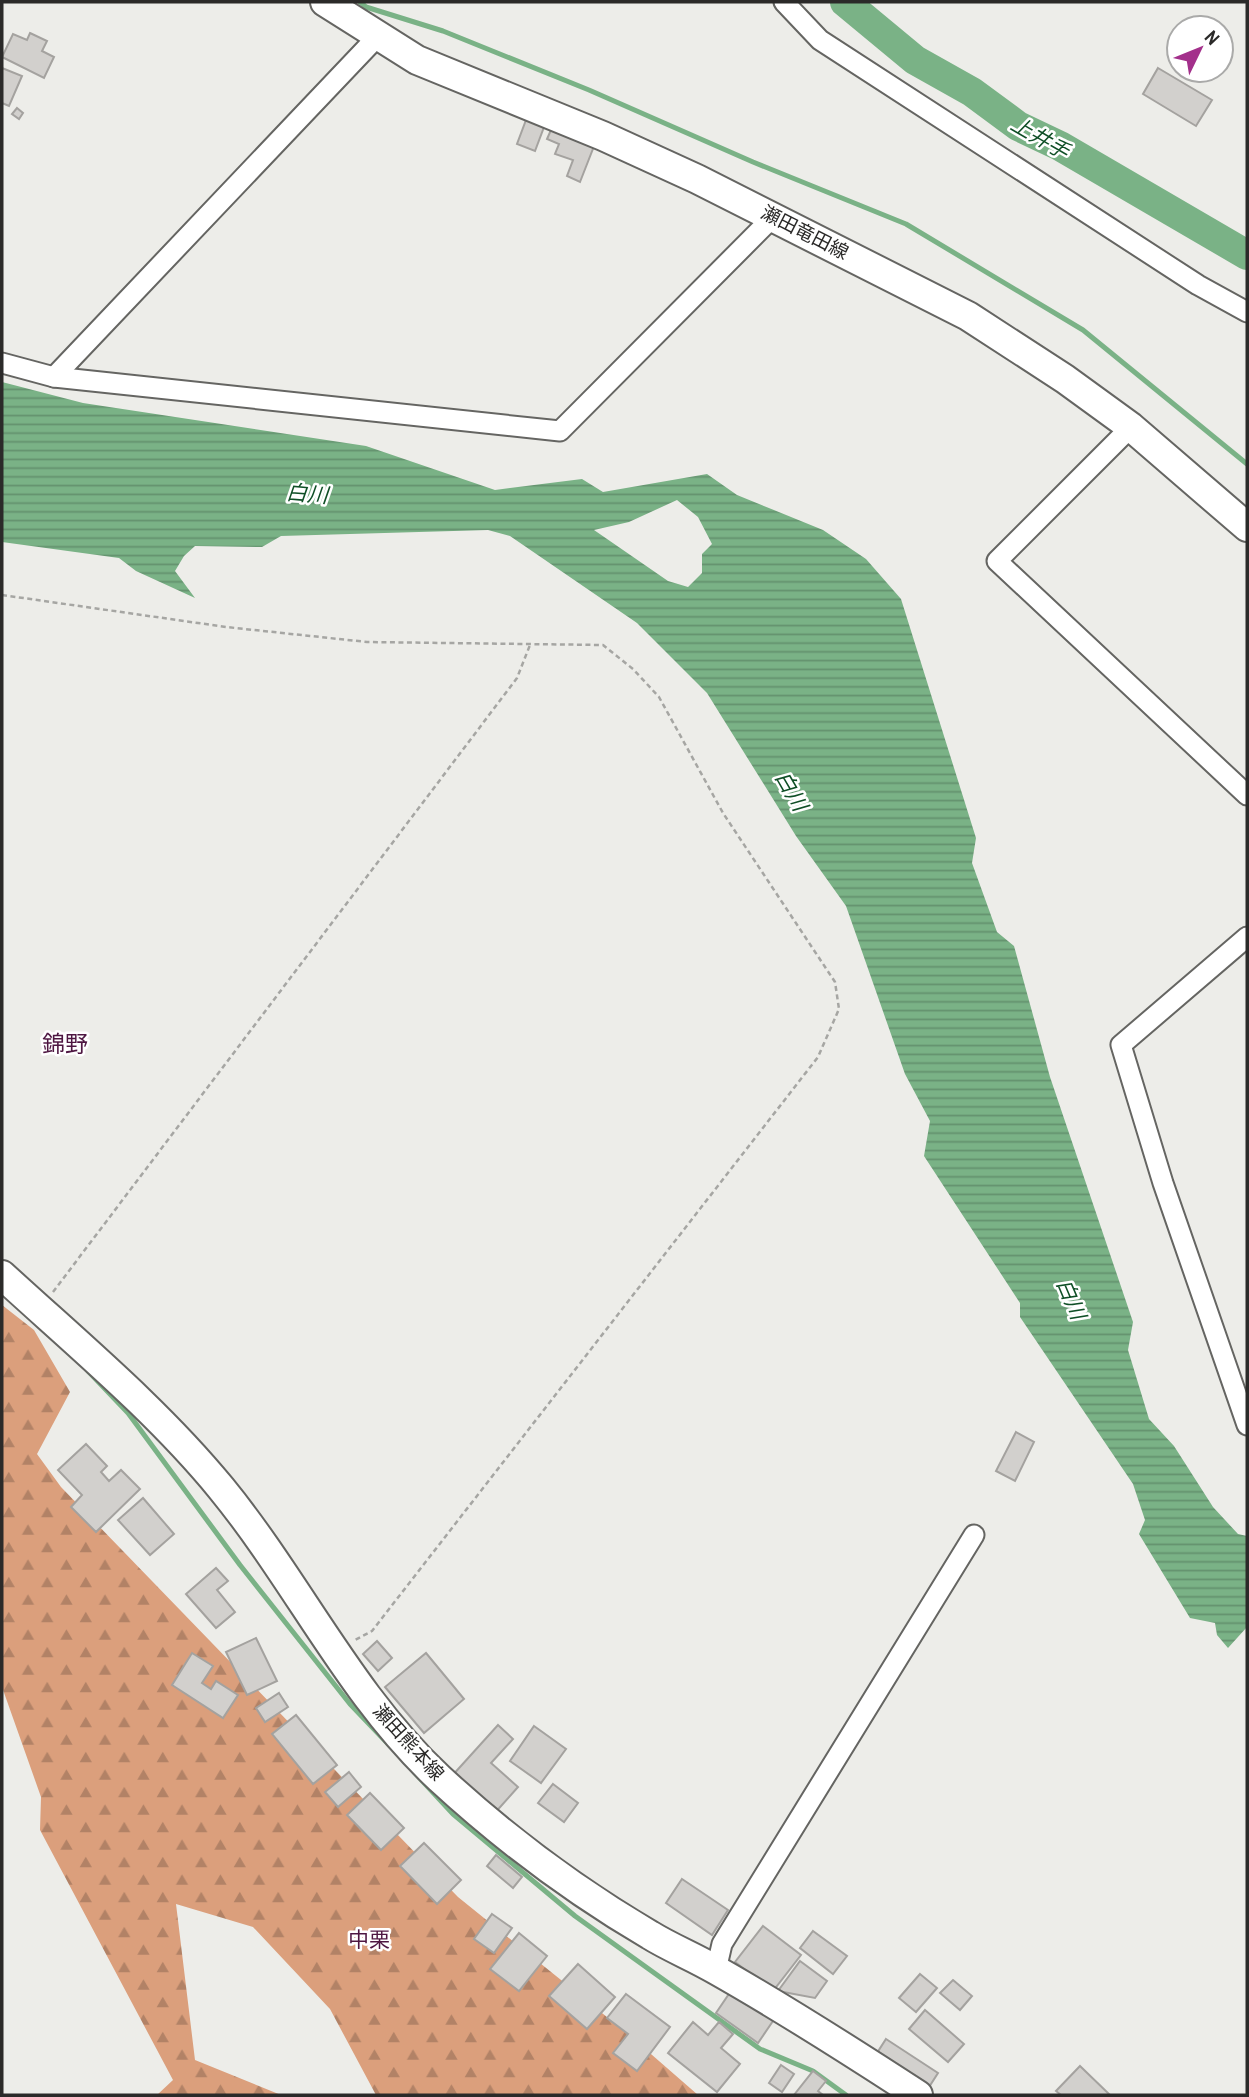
<svg xmlns="http://www.w3.org/2000/svg" width="1249" height="2097" font-family="'Archivo Narrow','Noto Sans JP',sans-serif">
	<style>
		.forest { fill: url(#forest-firs) }
		.water { fill: url(#water-rules); fill-rule: evenodd }
		.lines { fill: none; stroke-linecap: round; stroke-linejoin: round }
		.stream { stroke: #7ab286; stroke-width: 5 }
		.river { stroke: #7ab286; stroke-width: 30 }
		.building { fill: #d2d0cd; stroke: #a4a29f; stroke-width: 2 }
		.street-casing { stroke: #656562; stroke-width: 23 }
		.secondary-casing { stroke: #656562; stroke-width: 32 }
		.path { stroke: #a6a6a3; stroke-width: 2.5; stroke-dasharray: 5 3.5; stroke-linecap: butt }
		.street { stroke: #fff; stroke-width: 19 }
		.secondary { stroke: #fff; stroke-width: 28 }
		.labels { text-anchor: middle; stroke-width: 5; stroke-linejoin: round; paint-order: stroke }
		.street-label { font-size: 19px; fill: #2b2a29; stroke: #fff }
		.water-label { font-size: 21px; font-style: italic; fill: #0f4f26; stroke: #fff }
		.neighbourhood-label { font-size: 21px; fill: #4e1742; stroke: #fff }
		.quarter-label { font-size: 23px; fill: #4e1742; stroke: #fff }
	</style>
	<defs>
		<pattern id="forest-firs" width="22" height="20" patternUnits="userSpaceOnUse" patternTransform="scale(1.75)"><rect width="22" height="20" fill="#db9f7c"/><path d="M5 1l3.5 6h-7zM16 11l3.5 6h-7z" fill="#b28266"/></pattern>
		<pattern id="water-rules" width="6" height="5" patternUnits="userSpaceOnUse" patternTransform="scale(1.75)"><rect width="6" height="5" fill="#7ab286"/><path d="M0 2.5h6" fill="none" stroke="#64916e"/></pattern>
	</defs>
	<rect width="100%" height="100%" fill="#edede9"/>
	<path class="forest" d="M2,1305L34,1330L70,1392L37,1454L61,1487L458,1897L628,2034L698,2095H376L330,2009L253,1927L176,1904L195,2060L281,2095H157L173,2080L40,1830L41,1797L2,1687Z"/>
	<path class="water" d="M2,382L83,403L366,446L495,490L582,479L603,492L707,474L737,495L823,530L866,559L901,599L976,838L972,863L997,932L1014,946L1050,1077L1133,1322L1128,1350L1149,1419L1174,1446L1213,1507L1238,1534L1247,1536V1627L1228,1648L1217,1635L1215,1623L1190,1618L1139,1534L1145,1520L1133,1484L1020,1317V1303L924,1156L930,1121L905,1074L846,906L796,836L707,693L637,623L510,536L488,530L281,536L262,547L195,546L184,556L175,571L195,598L136,571L119,558L2,542ZM677,500L698,517L712,544L702,554V573L688,587L668,581L594,530L629,522Z"/>
	<g class="lines">
		<g class="stream">
			<path d="M360,2L366,7L443,31L589,90L753,162L906,224L1083,330L1247,464"/>
			<path d="M88,1371L128,1413L240,1565L350,1704L391,1747"/>
			<path d="M414,1772L453,1814L575,1916L760,2049L813,2071L846,2095"/>
		</g>
		<path class="river" d="M845,2L915,60L972,92L1018,126L1060,146L1247,255"/>
	</g>
	<g class="building">
		<path d="M30,33L47,41L42,51L54,57L44,78L2,57L13,34L27,40Z"/>
		<path d="M2,68L22,76L9,106L2,103Z"/>
		<path d="M1158,68L1212,100L1196,126L1143,94Z"/>
		<path d="M17,108L23,113L19,119L12,114Z"/>
		<path d="M529,112L547,119L535,151L517,144Z"/>
		<path d="M554,123L596,141L580,182L567,176L573,160L555,154L559,144L547,139Z"/>
		<path d="M1016,1432L1034,1442L1015,1481L996,1471Z"/>
		<path d="M86,1444L107,1466L101,1472L109,1481L121,1470L140,1489L96,1532L71,1507L82,1495L58,1470Z"/>
		<path d="M143,1498L174,1534L150,1555L118,1520Z"/>
		<path d="M216,1568L228,1581L217,1590L235,1612L216,1628L186,1594Z"/>
		<path d="M256,1638L277,1681L247,1695L226,1652Z"/>
		<path d="M377,1641L392,1658L378,1671L363,1654Z"/>
		<path d="M192,1653L213,1666L202,1683L211,1689L216,1681L238,1695L223,1718L172,1685Z"/>
		<path d="M426,1653L464,1699L424,1733L385,1687Z"/>
		<path d="M279,1693L288,1707L265,1722L256,1708Z"/>
		<path d="M296,1715L337,1765L313,1784L272,1734Z"/>
		<path d="M498,1725L513,1739L491,1763L518,1787L493,1815L451,1777Z"/>
		<path d="M534,1726L566,1749L541,1783L510,1761Z"/>
		<path d="M349,1772L361,1787L338,1807L325,1792Z"/>
		<path d="M553,1784L578,1803L564,1822L538,1803Z"/>
		<path d="M370,1793L404,1828L381,1850L347,1815Z"/>
		<path d="M424,1843L461,1880L437,1904L400,1866Z"/>
		<path d="M496,1855L522,1877L513,1888L487,1866Z"/>
		<path d="M682,1879L728,1910L712,1935L666,1903Z"/>
		<path d="M492,1914L512,1928L494,1953L474,1939Z"/>
		<path d="M763,1926L801,1955L773,1991L735,1962Z"/>
		<path d="M813,1931L847,1956L833,1974L800,1948Z"/>
		<path d="M519,1933L547,1956L519,1991L490,1969Z"/>
		<path d="M800,1961L827,1981L815,1998L778,1991Z"/>
		<path d="M578,1964L615,1997L587,2029L549,1996Z"/>
		<path d="M920,1974L937,1988L916,2012L899,1998Z"/>
		<path d="M953,1980L972,1996L960,2010L940,1993Z"/>
		<path d="M733,1988L775,2018L758,2043L716,2013Z"/>
		<path d="M626,1994L670,2027L637,2071L613,2053L628,2034L607,2018Z"/>
		<path d="M925,2010L964,2044L948,2062L909,2029Z"/>
		<path d="M693,2022L708,2035L719,2022L733,2034L721,2048L740,2064L717,2092L668,2053Z"/>
		<path d="M886,2039L938,2073L929,2087L877,2053Z"/>
		<path d="M781,2065L794,2074L782,2092L769,2083Z"/>
		<path d="M1080,2066L1110,2095H1061L1056,2091Z"/>
		<path d="M813,2071L826,2081L818,2091L823,2095H794Z"/>
	</g>
	<g class="lines">
		<g class="street-casing">
			<g id="street">
				<path d="M784,2L820,40L1198,285L1247,312"/>
				<path d="M2,363L54,377L560,431L774,216"/>
				<path d="M54,377L377,37"/>
				<path d="M1131,427L997,561L1247,795"/>
				<path d="M1247,937L1121,1045L1163,1183L1247,1425"/>
				<path d="M716,1970L722,1944L974,1535"/>
			</g>
		</g>
		<g class="secondary-casing">
			<g id="secondary">
				<path d="M325,2L417,60L603,136L697,179L968,316L1065,379L1131,427L1247,527"/>
				<path d="M2,1275C76,1343 157,1410 221,1488C298,1582 350,1695 439,1778C503,1837 575,1891 650,1935C671,1948 694,1957 716,1970C785,2009 852,2052 918,2095"/>
			</g>
		</g>
		<g class="path">
			<path d="M2,595L226,627L367,642L603,645L633,669L659,697L723,813L835,982L839,1009L818,1057L372,1631L353,1641"/>
			<path d="M53,1292L517,678L530,645"/>
		</g>
		<use href="#street" class="street"/>
		<use href="#secondary" class="secondary"/>
	</g>
	<g class="labels">
		<g class="street-label">
			<text transform="translate(805 232) rotate(27)" y="7">瀬田竜田線</text>
			<text transform="translate(409 1742) rotate(48)" y="7">瀬田熊本線</text>
		</g>
		<g class="water-label">
			<text transform="translate(1040 138) rotate(30)" y="7">上井手</text>
			<text transform="translate(307 494) rotate(5)" y="7">白川</text>
			<text transform="translate(791 791) rotate(60)" y="7">白川</text>
			<text transform="translate(1071 1299) rotate(67)" y="7">白川</text>
		</g>
		<g class="neighbourhood-label">
			<text x="369" y="1947">中栗</text>
		</g>
		<g class="quarter-label">
			<text x="65" y="1052">錦野</text>
		</g>
	</g>
	<rect width="1249" height="2097" fill="none" stroke="#2b2a29" stroke-width="7"/>
	<g transform="translate(1200 49) rotate(47)"><circle r="33" fill="#ffffff" stroke="#aaaaa9" stroke-width="2"/>
	<path d="M0-5L12 26L0 18L-12 26Z" fill="#a3308b"/>
	<text y="-10" font-size="19" font-weight="bold" text-anchor="middle" fill="#2b2a29">N</text>
	</g>
</svg>
